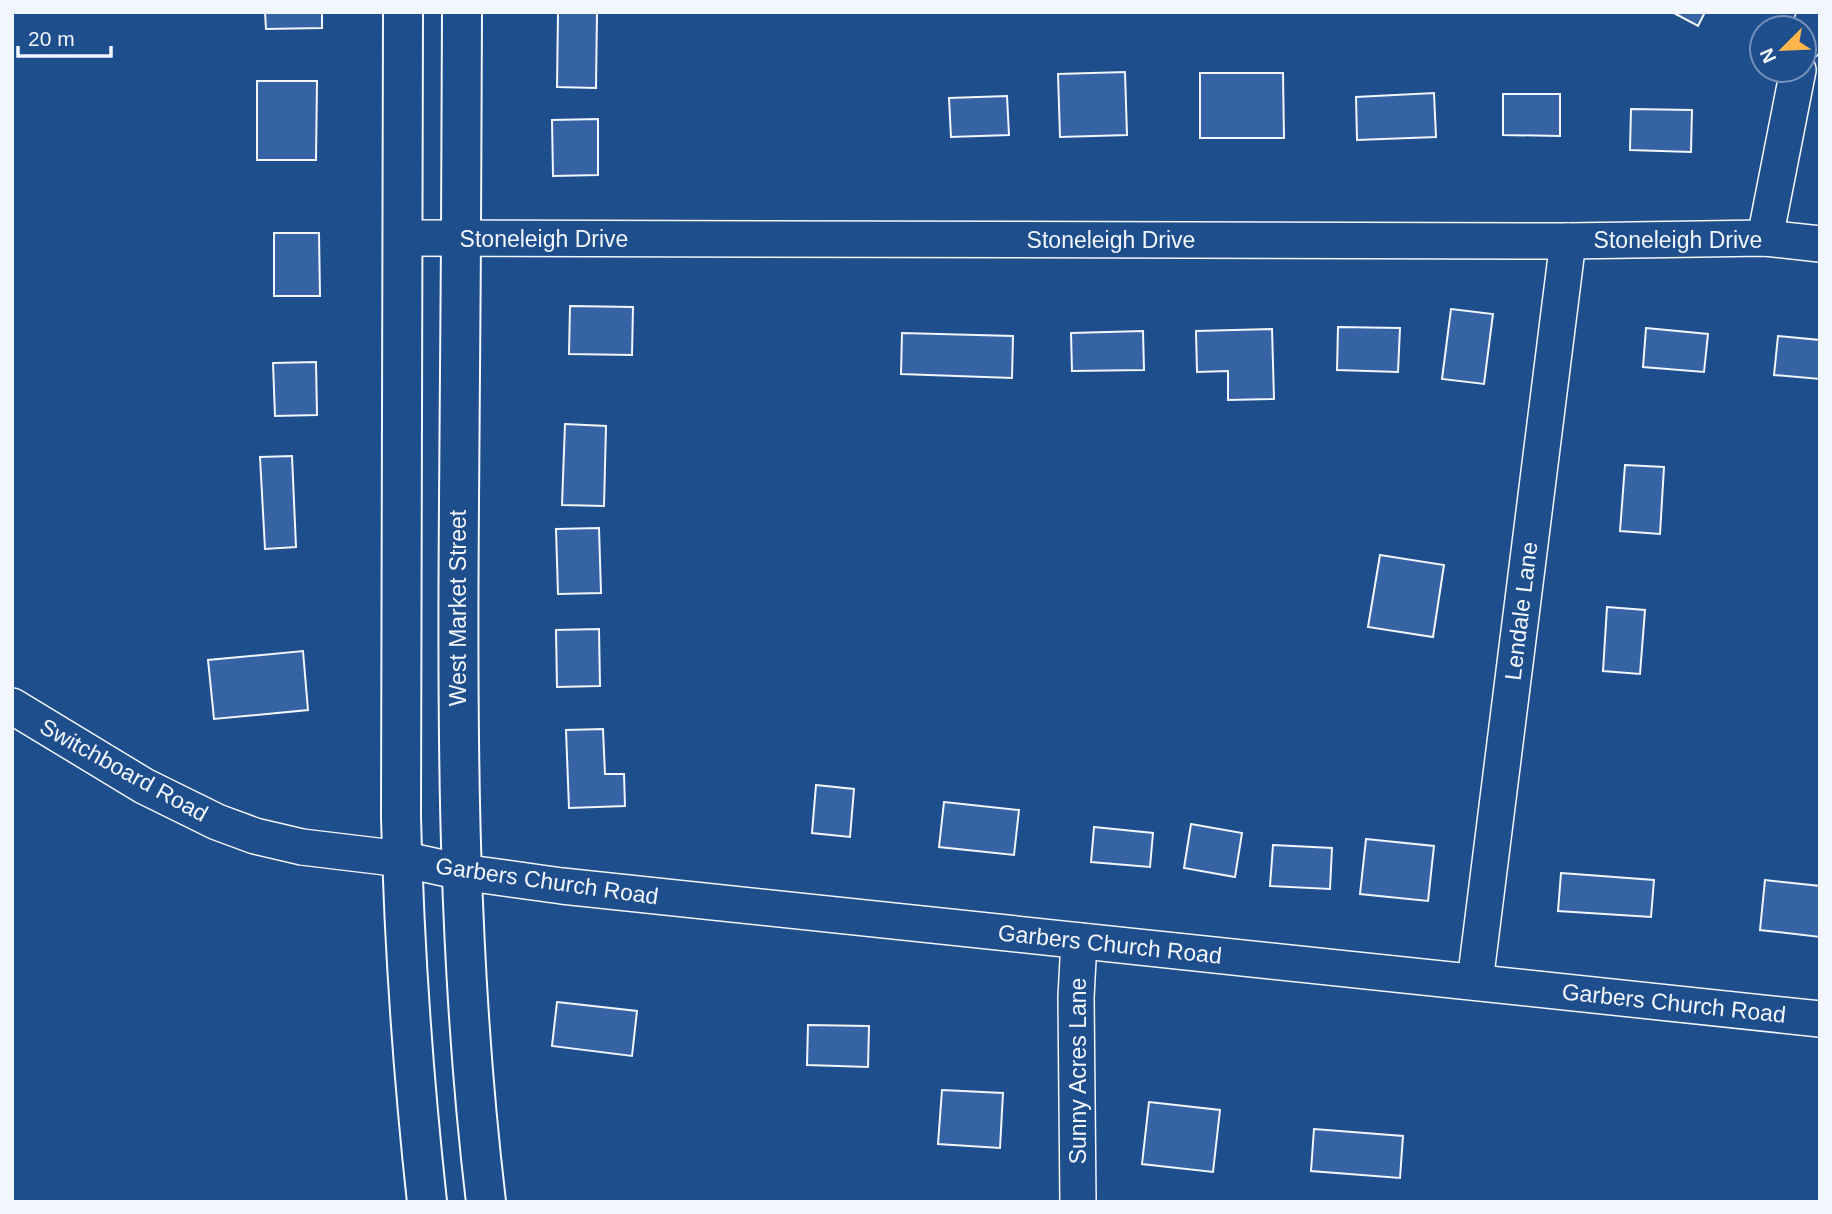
<svg xmlns="http://www.w3.org/2000/svg" width="1832" height="1214" font-family="Helvetica,sans-serif">
	<style>
		.building { fill: #3563a3; stroke: #f2f6ff; stroke-width: 2 }
		.lines { fill: none; stroke-linecap: round; stroke-linejoin: round }
		.minor-casing { stroke: #f2f6ff; stroke-width: 38 }
		.major-casing { stroke: #f2f6ff; stroke-width: 42 }
		.minor { stroke: #1f4e8c; stroke-width: 35 }
		.major { stroke: #1f4e8c; stroke-width: 38 }
		.labels { text-anchor: middle; stroke-width: 5; stroke-linejoin: round; paint-order: stroke }
		.street-label { font-size: 23px; fill: #f2f6ff; stroke: #1f4e8c }
	</style>
	<rect width="100%" height="100%" fill="#1f4e8c"/>
	<g class="building">
		<path d="M265,12H322V28L266,29Z"/>
		<path d="M558,12H597L596,88L557,87Z"/>
		<path d="M1672,12H1705L1698,26Z"/>
		<path d="M1125,72L1127,135L1060,137L1058,74Z"/>
		<path d="M1200,73H1283L1284,138H1200Z"/>
		<path d="M257,81H317L316,160H257Z"/>
		<path d="M1434,93L1436,137L1357,140L1356,97Z"/>
		<path d="M1503,94H1560V136L1503,135Z"/>
		<path d="M1007,96L1009,135L951,137L949,98Z"/>
		<path d="M1631,109L1692,110L1691,152L1630,150Z"/>
		<path d="M598,119V175L553,176L552,120Z"/>
		<path d="M274,233H319L320,296H274Z"/>
		<path d="M570,306L633,307L632,355L569,354Z"/>
		<path d="M1451,309L1493,314L1484,384L1442,379Z"/>
		<path d="M1338,327L1400,328L1398,372L1337,370Z"/>
		<path d="M1646,328L1708,334L1704,372L1643,367Z"/>
		<path d="M1272,329L1274,399L1228,400V371L1197,372L1196,331Z"/>
		<path d="M1143,331L1144,370L1072,371L1071,333Z"/>
		<path d="M902,333L1013,336L1012,378L901,374Z"/>
		<path d="M1778,336L1820,340V379L1774,375Z"/>
		<path d="M316,362L317,415L275,416L273,363Z"/>
		<path d="M565,424L606,426L604,506L562,505Z"/>
		<path d="M292,456L296,547L265,549L260,457Z"/>
		<path d="M1625,465L1664,467L1660,534L1620,531Z"/>
		<path d="M599,528L601,593L558,594L556,529Z"/>
		<path d="M1380,555L1444,565L1433,637L1368,627Z"/>
		<path d="M1607,607L1645,610L1640,674L1603,671Z"/>
		<path d="M599,629L600,686L557,687L556,630Z"/>
		<path d="M303,651L308,710L214,719L208,660Z"/>
		<path d="M603,729L605,774H624L625,806L569,808L566,730Z"/>
		<path d="M816,785L854,789L850,837L812,833Z"/>
		<path d="M944,802L1019,810L1014,855L939,847Z"/>
		<path d="M1191,824L1242,833L1235,877L1184,868Z"/>
		<path d="M1094,827L1153,833L1150,867L1091,862Z"/>
		<path d="M1366,839L1434,846L1428,901L1360,894Z"/>
		<path d="M1273,845L1332,848L1330,889L1270,886Z"/>
		<path d="M1561,873L1654,880L1651,917L1558,911Z"/>
		<path d="M1765,880L1820,886V937L1760,930Z"/>
		<path d="M557,1002L637,1011L632,1056L552,1046Z"/>
		<path d="M808,1025L869,1026L868,1067L807,1065Z"/>
		<path d="M942,1090L1003,1093L1000,1148L938,1144Z"/>
		<path d="M1149,1102L1220,1110L1213,1172L1142,1164Z"/>
		<path d="M1314,1129L1403,1136L1400,1178L1311,1171Z"/>
	</g>
	<g class="lines">
		<g class="minor-casing">
			<g id="minor">
				<path d="M1804,43L1816,12"/>
				<path d="M403,238L1568,241L1765,238L1820,244"/>
				<path d="M1765,238L1798,70"/>
				<path d="M12,706L144,786L217,822L255,836L302,847L402,859L461,872L562,886L1820,1019"/>
				<path d="M1475,982L1568,241"/>
				<path d="M1078,1202L1076,997L1079,941"/>
			</g>
		</g>
		<g class="major-casing">
			<g id="major">
				<path d="M403,12L401,817C404,945 413,1074 427,1202"/>
				<path d="M462,12C462,176 460,339 459,503C457,737 458,969 486,1202"/>
			</g>
		</g>
		<use href="#minor" class="minor"/>
		<use href="#major" class="major"/>
	</g>
	<g class="labels">
		<g class="street-label">
			<text x="544" y="247">Stoneleigh Drive</text>
			<text x="1111" y="248">Stoneleigh Drive</text>
			<text x="1678" y="248">Stoneleigh Drive</text>
			<text transform="translate(458 608) rotate(-90)" y="8">West Market Street</text>
			<text transform="translate(1521 611) rotate(-83)" y="8">Lendale Lane</text>
			<text transform="translate(124 770) rotate(29)" y="8">Switchboard Road</text>
			<text transform="translate(547 881) rotate(8)" y="8">Garbers Church Road</text>
			<text transform="translate(1110 944) rotate(6)" y="8">Garbers Church Road</text>
			<text transform="translate(1674 1003) rotate(6)" y="8">Garbers Church Road</text>
			<text transform="translate(1078 1071) rotate(-90)" y="8">Sunny Acres Lane</text>
		</g>
	</g>
	<rect width="1832" height="1214" fill="none" stroke="#f2f6ff" stroke-width="28"/>
	<g transform="translate(1783 49) rotate(246)"><circle r="33" fill="#1f4e8c" stroke="#7391ba" stroke-width="2"/>
	<path d="M0-5L12 26L0 18L-12 26Z" fill="#ffb74d"/>
	<text y="-10" font-size="19" font-weight="bold" text-anchor="middle" fill="#f2f6ff">N</text>
	</g>
	<path d="M18 46v10h93v-10" fill="none" stroke="#f2f6ff" stroke-width="3.5"/>
	<text x="28" y="46" font-size="21" fill="#f2f6ff" stroke="#1f4e8c" stroke-width="5" paint-order="stroke">20 m</text>
</svg>
